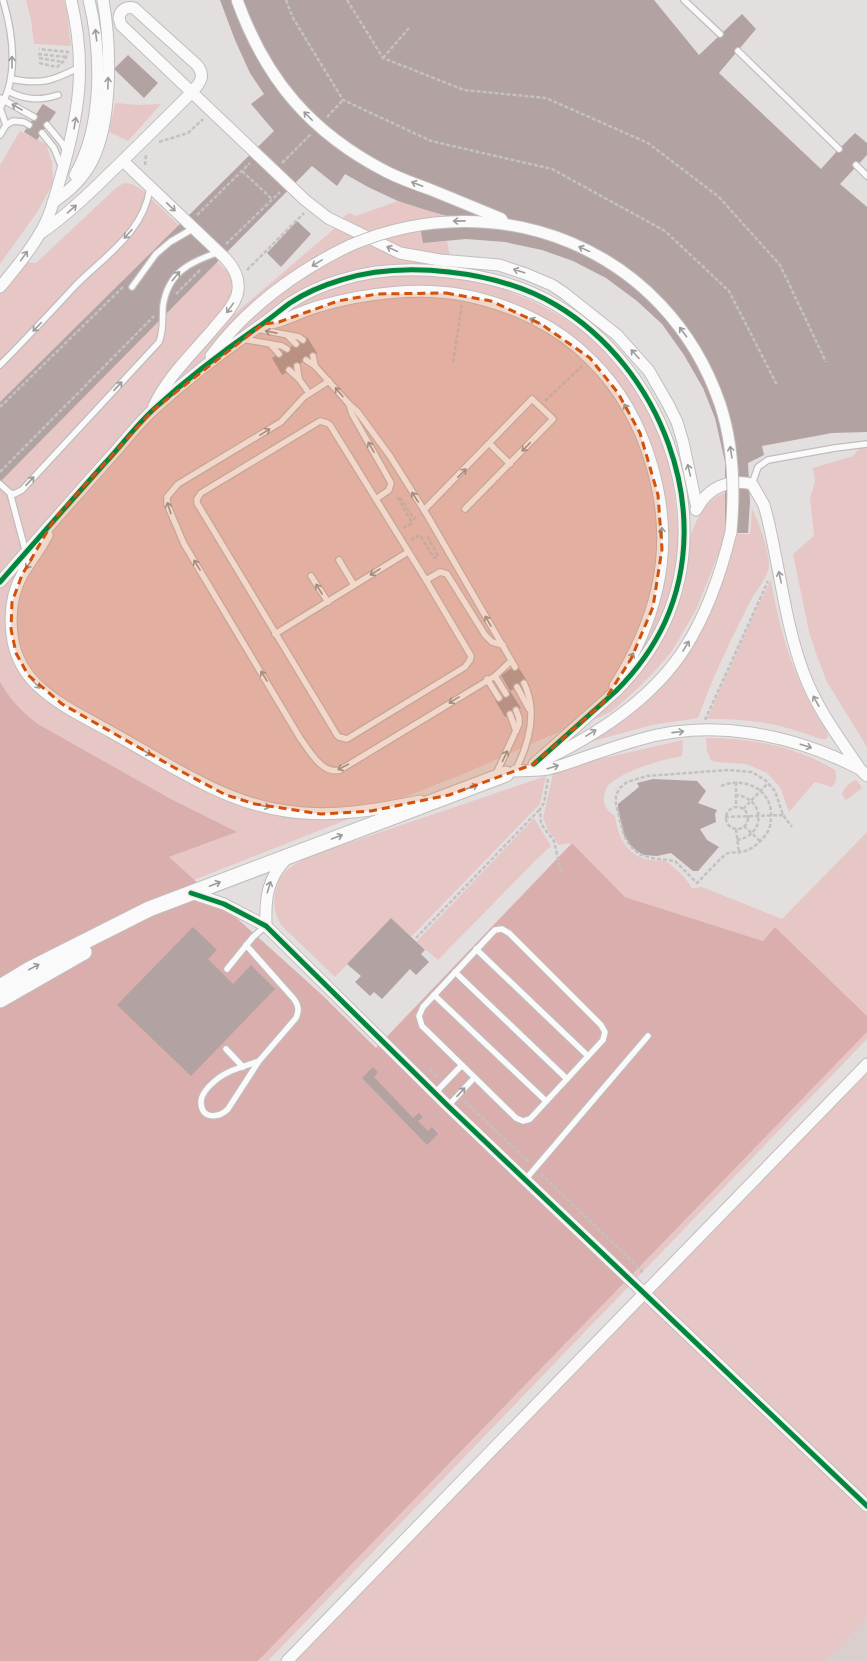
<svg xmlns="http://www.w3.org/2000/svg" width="867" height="1661" font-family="'PT Sans Narrow',sans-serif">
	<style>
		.built { fill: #dacfce }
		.green { fill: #e6c7c6 }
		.forest { fill: #daaeac }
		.building { fill: #b2a2a2 }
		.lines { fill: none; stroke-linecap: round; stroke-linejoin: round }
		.service-casing { stroke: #c1bdbd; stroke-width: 8 }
		.minor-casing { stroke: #c1bdbd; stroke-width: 13 }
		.secondary-casing { stroke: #c1bdbd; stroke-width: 17 }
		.path { stroke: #c3c1c1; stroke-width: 2.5; stroke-dasharray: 4 2; stroke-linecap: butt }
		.service { stroke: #fbfafa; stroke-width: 5.5 }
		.minor { stroke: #fbfafa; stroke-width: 11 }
		.secondary { stroke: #fbfafa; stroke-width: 15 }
		.minor-bridge-casing { stroke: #c1bdbd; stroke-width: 13; stroke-linecap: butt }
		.minor-bridge { stroke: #fbfafa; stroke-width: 11 }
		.cycleway-casing { stroke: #f3ebea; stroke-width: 8 }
		.cycleway { stroke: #00873e; stroke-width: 5 }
		.oneway { stroke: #9d9b9b }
		.marked { fill: #d2510c; fill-opacity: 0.2; stroke: #d2510c; stroke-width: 3; stroke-dasharray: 8 5; stroke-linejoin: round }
	</style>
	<rect width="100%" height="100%" fill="#e4dfdf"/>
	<path class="built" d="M867,1618V1661H826Z"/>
	<g class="green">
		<path d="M26,0H64L67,12L71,46L34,44L31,20Z"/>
		<path d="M115,103L140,105L161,104L128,141L109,132Z"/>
		<path d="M20,131L46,144L52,162L53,183L38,211L0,264V165Z"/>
		<path d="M124,183L132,184L141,189L229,273L236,282L231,317L342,222L344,216L350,213L356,216L398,201L426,210L451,217L419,220L424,242L447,241L454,276C503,286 551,305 591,337C597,342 604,347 609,353C634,379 657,423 667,458C674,482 676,508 678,533L691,534C698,516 706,499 725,493V533L720,550L696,610L672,651L654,672L636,690L612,711L600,717L549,736L468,772L194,880L169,857L236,832L171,799L38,724C22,712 11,700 0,682V281L18,261L36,263L117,187Z"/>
		<path d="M867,447V747L827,682L817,656L809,632L793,554L814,536L810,498L815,482L813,468L853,456L860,448Z"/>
		<path d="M752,509C759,523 768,547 769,564C769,578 754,592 749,604C730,641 712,679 698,718L652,725L590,742L603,732L694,643L707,621L718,593L734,534H750Z"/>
		<path d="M771,580C780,635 796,685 827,731L828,736L826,739H821C780,724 751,718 707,719L760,601Z"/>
		<path d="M706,738C752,738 795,746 835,770C837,777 837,781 832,787L815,782L789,812L780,787L767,773L746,764L716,762L711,760L707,751Z"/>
		<path d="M683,740L682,756C662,760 627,769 611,783C605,787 605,793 604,799C603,806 609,813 615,816C618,837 627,856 650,860C654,861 661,860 665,861C672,864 689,881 692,888L702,887L782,919L867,832V1016L775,927L763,941L625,897L572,843L559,845L548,830L543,818L553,774L595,760Z"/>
		<path d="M546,776L540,804L411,937L391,918L335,977L281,925C280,922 277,918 276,914C272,902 275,883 284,873C292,864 305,859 316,854Z"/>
		<path d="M856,780L861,786V789L846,800L842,795C843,789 849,782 856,780Z"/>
		<path d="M534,818L551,846L536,860L438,960L416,942Z"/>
		<path d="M867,1032V1039L268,1661H258Z"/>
		<path d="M867,1064V1618L826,1661H295Z"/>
	</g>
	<path class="forest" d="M0,682C11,700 22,712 38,724L171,799L237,832L169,857L321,994L376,1048L572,843L625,897L763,941L775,927L867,1016V1032L258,1661H0Z"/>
	<g class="building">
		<path d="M220,0H654L699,55L742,14L756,29L719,73L821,169L839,149L855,133L867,143V155L840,184L867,207V432L832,433L762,446L764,455L748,463L750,502L748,533H725V462L715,418L703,388L684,355L662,324L637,301L606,278L573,261L542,250L505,242L466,239L423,243L419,220L451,217L426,210L398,201L368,187L345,174L337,186L312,166L0,482V402L274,131L251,104L264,94L250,73L235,40Z"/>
		<path d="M128,55L158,83L144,98L114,69Z"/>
		<path d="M43,104L56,112L37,140L24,132Z"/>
		<path d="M297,221L311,234L281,267L267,253Z"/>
		<path d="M307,337L317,353L282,375L272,358Z"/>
		<path d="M517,665L527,681L510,691L501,675Z"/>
		<path d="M510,691L521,708L505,717L495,700Z"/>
		<path d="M653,779L697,781L706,791L698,803L717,810L715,814L716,822L700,829L707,840L719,847L698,871H693L671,853L657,856L644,855L637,851L631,846L624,835L618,810V804L639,787L637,783Z"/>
		<path d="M391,918L425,950L421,954L429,962L416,975L410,969L382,999L374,992L370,996L355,982L361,976L347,964Z"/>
		<path d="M193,927L217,950L208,959L233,984L251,965L275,989L191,1076L117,1005Z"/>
		<path d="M373,1067L378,1072L374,1077L413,1118L419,1113L423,1117L418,1121L428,1131L432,1127L438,1134L427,1145L362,1078Z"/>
	</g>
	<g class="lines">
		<g class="service-casing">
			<g id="service">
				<path d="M684,0L720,34"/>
				<path d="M738,51L839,149"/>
				<path d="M11,79C42,85 52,81 80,67"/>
				<path d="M8,91C25,100 40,101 58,95"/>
				<path d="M0,98L34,117"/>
				<path d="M0,108C19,76 13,34 3,0"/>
				<path d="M0,108L6,125"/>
				<path d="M47,125L62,143L67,153"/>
				<path d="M42,133L54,148L62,168"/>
				<path d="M0,135L6,125L13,121L24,122L29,125"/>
				<path d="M856,165L867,176"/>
				<path d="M132,287L156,254L170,242L194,228"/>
				<path d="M257,329L299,337L303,340"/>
				<path d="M288,336L296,344"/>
				<path d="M243,339L282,346L287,349"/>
				<path d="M270,344L279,354"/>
				<path d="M313,356L315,366"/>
				<path d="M306,360L315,366L349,404L357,411L390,456L427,515L515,667"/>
				<path d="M0,365C26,339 51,312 76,285C105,256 145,231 150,187"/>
				<path d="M297,366L299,379"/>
				<path d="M289,370L299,379L309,393"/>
				<path d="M329,381L304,397L281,422L178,484L167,497V504L184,544L300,738C309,750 322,775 340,770L495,676L511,661"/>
				<path d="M349,404L352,414L391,483L389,490L376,499"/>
				<path d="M320,421L327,423L330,425L426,580L471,656L470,660L465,667L347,739L339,737L337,735L197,503V499L201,493Z"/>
				<path d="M490,444L510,464"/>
				<path d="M0,484L10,493L14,494L22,490L159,342C164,330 162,319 163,306C168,272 190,262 219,252"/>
				<path d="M752,484L758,467L768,460L835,448L867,444"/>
				<path d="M10,493L26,553"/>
				<path d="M424,510L532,399L553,419L465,509"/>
				<path d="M339,560L354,585"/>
				<path d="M311,576L328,602"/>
				<path d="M426,580L440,572L447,574L485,635L492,642L503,645"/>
				<path d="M275,634L408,552"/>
				<path d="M495,676L506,694"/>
				<path d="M487,679L499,698"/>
				<path d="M517,687L529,709"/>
				<path d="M510,714L516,731"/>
				<path d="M515,771C529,744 538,712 524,683"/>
				<path d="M496,774L519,724V718L516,710"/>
				<path d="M502,929L509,933L601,1025L605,1032L603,1040L530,1119L523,1121L516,1118L422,1026L419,1016L423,1007L492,933L495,930Z"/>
				<path d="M246,945L294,999C299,1006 299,1011 296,1018L259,1061L228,1109C219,1118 201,1120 201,1102C201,1094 210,1085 216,1080C228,1070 245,1066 259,1061"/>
				<path d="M476,949L588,1056"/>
				<path d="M227,969L253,937L266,926"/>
				<path d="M455,972L567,1079"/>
				<path d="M434,995L546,1101"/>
				<path d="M226,1049L243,1067"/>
				<path d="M435,1093L462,1065"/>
				<path d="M448,1106L474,1078"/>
				<path d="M525,1180L648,1036"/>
			</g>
		</g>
		<g class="minor-casing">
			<g id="minor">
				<path d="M123,161L226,259C235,269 241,281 237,295C233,308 222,318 214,328C193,353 167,377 154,406"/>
				<path d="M75,175C103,127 102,53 89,0"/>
				<path d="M53,202C69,192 82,179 91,163C113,123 111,44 103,0"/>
				<path d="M41,233C67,215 89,194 111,172C138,146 165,119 192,92C200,83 206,76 197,65L134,8C126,6 120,10 119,18L121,25L305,200L328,218L400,253L440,260L499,265L526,274L552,285L564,293L617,335L649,371L668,404L677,422L683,442L697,508"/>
				<path d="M0,287C14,270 29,253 40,233C50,217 55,197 60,179C79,115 87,66 71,0"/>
				<path d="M263,324C283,323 300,311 320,306C365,293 417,287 463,295C510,304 558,326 591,360C648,416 675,511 657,589C649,624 634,656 615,686"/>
				<path d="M211,356C246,308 298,270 351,245"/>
				<path d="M696,510C699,506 701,501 705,497C717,484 735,480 752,484L764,505L767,516C780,569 785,624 804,674C817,709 840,739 860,769L867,776"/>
				<path d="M47,535C40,549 31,560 23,573C11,594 9,618 13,641C16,657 25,673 37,685C58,705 86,718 111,732C165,762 224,803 286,811C331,818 376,810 420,801"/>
				<path d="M0,582C35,542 70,502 105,463C122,445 137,424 155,408C187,379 222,352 258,327C269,320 279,311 290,303C305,293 324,285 341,280C376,269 413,268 449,272C485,276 524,286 556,305C660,367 716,509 665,622C653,648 636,671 616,691L534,764"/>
				<path d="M546,759C598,734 653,698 685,648C708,612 721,573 731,532"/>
				<path d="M515,771C526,770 537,771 548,769C558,767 568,763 577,760C597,753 617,746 638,740C712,718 791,734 858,768"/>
				<path d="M191,893L224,904L266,926L448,1106L867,1506"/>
				<path d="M266,926C265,898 267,879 287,858"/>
				<path d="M287,1661L867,1064"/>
			</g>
		</g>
		<g class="secondary-casing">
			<g id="secondary">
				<path d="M0,987L30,969L149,909L506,774"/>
				<path d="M0,1000L84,952"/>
			</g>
		</g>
		<g class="path">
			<path d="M286,0L293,18L343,100L431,141L552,169L665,231L729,291L777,385"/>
			<path d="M347,0L383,58L464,90L546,98L648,143L719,197L780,265L826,362"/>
			<path d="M38,54L66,57"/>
			<path d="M39,58L63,62"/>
			<path d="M383,58L409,28"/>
			<path d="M39,63L57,67L65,60L68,52L39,49"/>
			<path d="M327,117L343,100"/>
			<path d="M159,142L188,133L203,119"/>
			<path d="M282,163L311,134"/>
			<path d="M145,165L146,154"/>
			<path d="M242,171L272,199"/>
			<path d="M197,215L250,163"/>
			<path d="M226,244L280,192"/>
			<path d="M247,270L304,213"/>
			<path d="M176,294L200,270"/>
			<path d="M453,362L462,305"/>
			<path d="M545,401L582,366"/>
			<path d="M0,407L123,287"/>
			<path d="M0,472L154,316"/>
			<path d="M403,528L412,523L398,498L400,497L414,519L416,517V516"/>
			<path d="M411,540L420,535L434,558L438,556L428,537L430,536"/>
			<path d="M705,720L768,581"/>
			<path d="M548,779L544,803L540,809L541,824L554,841L561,872"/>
			<path d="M736,782V807"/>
			<path d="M721,786C742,777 769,787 771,812C771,820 771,827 767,833C761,842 751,851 740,852C737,853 732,852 728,853C721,857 704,876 697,883L675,861L651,858L639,854L630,846L624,836L616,804V795L620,788L627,782L647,776L728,770L752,772L765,780L775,791L783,815L792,827"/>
			<path d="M735,795C765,797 767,835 737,840"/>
			<circle cx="737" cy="818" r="11"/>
			<path d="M743,809L768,783"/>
			<path d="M725,817L783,815"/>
			<path d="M744,826L760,841"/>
			<path d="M736,829L739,852"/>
			<path d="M416,938L540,809"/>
			<path d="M430,1070L438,1077"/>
			<path d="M464,1101L529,1162"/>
			<path d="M541,1174L642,1271L639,1273"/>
		</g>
		<use href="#service" class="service"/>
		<use href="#minor" class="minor"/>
		<use href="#secondary" class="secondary"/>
		<g class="minor-bridge-casing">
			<g id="minor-bridge">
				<path d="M237,0C266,80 311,133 387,172C401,179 415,184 429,189C454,199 478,209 502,219"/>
				<path d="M351,245C499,182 667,249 720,404C734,446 735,489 731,532"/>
			</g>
		</g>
		<use href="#minor-bridge" class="minor-bridge"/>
		<g class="cycleway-casing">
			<g id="cycleway">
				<path d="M0,582C35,542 70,502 105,463C122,445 137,424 155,408C187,379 222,352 258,327C269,320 279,311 290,303C305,293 324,285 341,280C376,269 413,268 449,272C485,276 524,286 556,305C660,367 716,509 665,622C653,648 636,671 616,691L534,764"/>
				<path d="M191,893L224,904L266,926L448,1106L867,1506"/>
			</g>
		</g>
		<use href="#cycleway" class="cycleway"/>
	</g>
	<defs><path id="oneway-shaft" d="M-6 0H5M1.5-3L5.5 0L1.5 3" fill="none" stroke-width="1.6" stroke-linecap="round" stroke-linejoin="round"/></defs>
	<g class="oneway">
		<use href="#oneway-shaft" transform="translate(96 35) rotate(-97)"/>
		<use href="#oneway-shaft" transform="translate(12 62) rotate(-90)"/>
		<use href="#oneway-shaft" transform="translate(108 83) rotate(-88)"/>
		<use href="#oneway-shaft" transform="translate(17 107) rotate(-150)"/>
		<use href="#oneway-shaft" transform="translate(308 116) rotate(-135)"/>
		<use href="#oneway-shaft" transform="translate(75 123) rotate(-80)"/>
		<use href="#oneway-shaft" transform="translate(417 184) rotate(-159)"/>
		<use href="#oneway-shaft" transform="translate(171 207) rotate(44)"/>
		<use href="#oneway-shaft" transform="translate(72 209) rotate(-41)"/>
		<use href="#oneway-shaft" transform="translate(459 221) rotate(179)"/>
		<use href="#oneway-shaft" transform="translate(128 234) rotate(132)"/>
		<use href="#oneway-shaft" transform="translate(392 249) rotate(-155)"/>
		<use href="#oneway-shaft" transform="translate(584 249) rotate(-155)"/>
		<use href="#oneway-shaft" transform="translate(24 256) rotate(-55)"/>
		<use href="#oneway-shaft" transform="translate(317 263) rotate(149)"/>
		<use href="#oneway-shaft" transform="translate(519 271) rotate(-162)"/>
		<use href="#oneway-shaft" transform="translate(176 276) rotate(-51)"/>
		<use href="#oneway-shaft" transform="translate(230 308) rotate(125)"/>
		<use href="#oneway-shaft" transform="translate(535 321) rotate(-152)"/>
		<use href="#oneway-shaft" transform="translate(37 327) rotate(134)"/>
		<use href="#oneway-shaft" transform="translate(271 332) rotate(-169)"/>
		<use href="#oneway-shaft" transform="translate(683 332) rotate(-127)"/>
		<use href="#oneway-shaft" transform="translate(635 354) rotate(-132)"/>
		<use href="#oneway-shaft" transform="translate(118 386) rotate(-47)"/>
		<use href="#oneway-shaft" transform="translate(339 392) rotate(-130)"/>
		<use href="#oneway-shaft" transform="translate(627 409) rotate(-119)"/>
		<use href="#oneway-shaft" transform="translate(265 432) rotate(-32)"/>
		<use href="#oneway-shaft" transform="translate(371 447) rotate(-120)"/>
		<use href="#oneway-shaft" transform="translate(526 447) rotate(134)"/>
		<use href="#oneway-shaft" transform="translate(731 452) rotate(-99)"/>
		<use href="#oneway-shaft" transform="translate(689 470) rotate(-103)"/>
		<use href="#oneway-shaft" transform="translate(462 473) rotate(-45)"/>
		<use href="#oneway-shaft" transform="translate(30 481) rotate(-47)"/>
		<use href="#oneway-shaft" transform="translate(415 497) rotate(-123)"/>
		<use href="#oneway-shaft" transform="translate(169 508) rotate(-108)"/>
		<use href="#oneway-shaft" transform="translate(662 533) rotate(-91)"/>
		<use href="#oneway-shaft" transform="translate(29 564) rotate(123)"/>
		<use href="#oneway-shaft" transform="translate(197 565) rotate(-121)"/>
		<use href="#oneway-shaft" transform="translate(375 572) rotate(148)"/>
		<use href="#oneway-shaft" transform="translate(780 577) rotate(-102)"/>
		<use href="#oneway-shaft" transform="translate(319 589) rotate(-122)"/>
		<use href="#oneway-shaft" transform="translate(488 621) rotate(-120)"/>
		<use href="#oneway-shaft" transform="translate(686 646) rotate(-58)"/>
		<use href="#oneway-shaft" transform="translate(631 658) rotate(-63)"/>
		<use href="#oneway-shaft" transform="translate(264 676) rotate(-121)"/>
		<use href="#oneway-shaft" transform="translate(36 684) rotate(45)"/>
		<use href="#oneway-shaft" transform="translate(454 700) rotate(149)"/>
		<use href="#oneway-shaft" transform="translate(816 701) rotate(-119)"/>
		<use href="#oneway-shaft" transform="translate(678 732) rotate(-6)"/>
		<use href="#oneway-shaft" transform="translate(591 733) rotate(-31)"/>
		<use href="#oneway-shaft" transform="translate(806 746) rotate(18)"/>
		<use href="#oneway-shaft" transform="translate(146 752) rotate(30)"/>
		<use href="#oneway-shaft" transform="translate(505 756) rotate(-64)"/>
		<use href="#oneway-shaft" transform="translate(343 767) rotate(152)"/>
		<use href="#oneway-shaft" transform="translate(553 767) rotate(-17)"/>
		<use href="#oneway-shaft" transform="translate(472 787) rotate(-20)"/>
		<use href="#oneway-shaft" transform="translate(264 806) rotate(13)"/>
		<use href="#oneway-shaft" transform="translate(337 837) rotate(-20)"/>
		<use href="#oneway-shaft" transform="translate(215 884) rotate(-21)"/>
		<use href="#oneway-shaft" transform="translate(269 887) rotate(-73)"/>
		<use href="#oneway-shaft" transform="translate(34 967) rotate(-28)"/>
		<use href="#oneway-shaft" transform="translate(461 1092) rotate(-47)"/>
	</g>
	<path class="marked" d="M446,293L491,301L541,324L590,358L618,393L640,433L658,495L662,549L653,607L631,659L603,703L534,764L449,795L371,811L321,814L255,804L226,795L175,768L62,704L28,675L16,653L11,629L12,602L22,575L55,518L153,410L263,324L279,322L338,301L377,294Z"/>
</svg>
